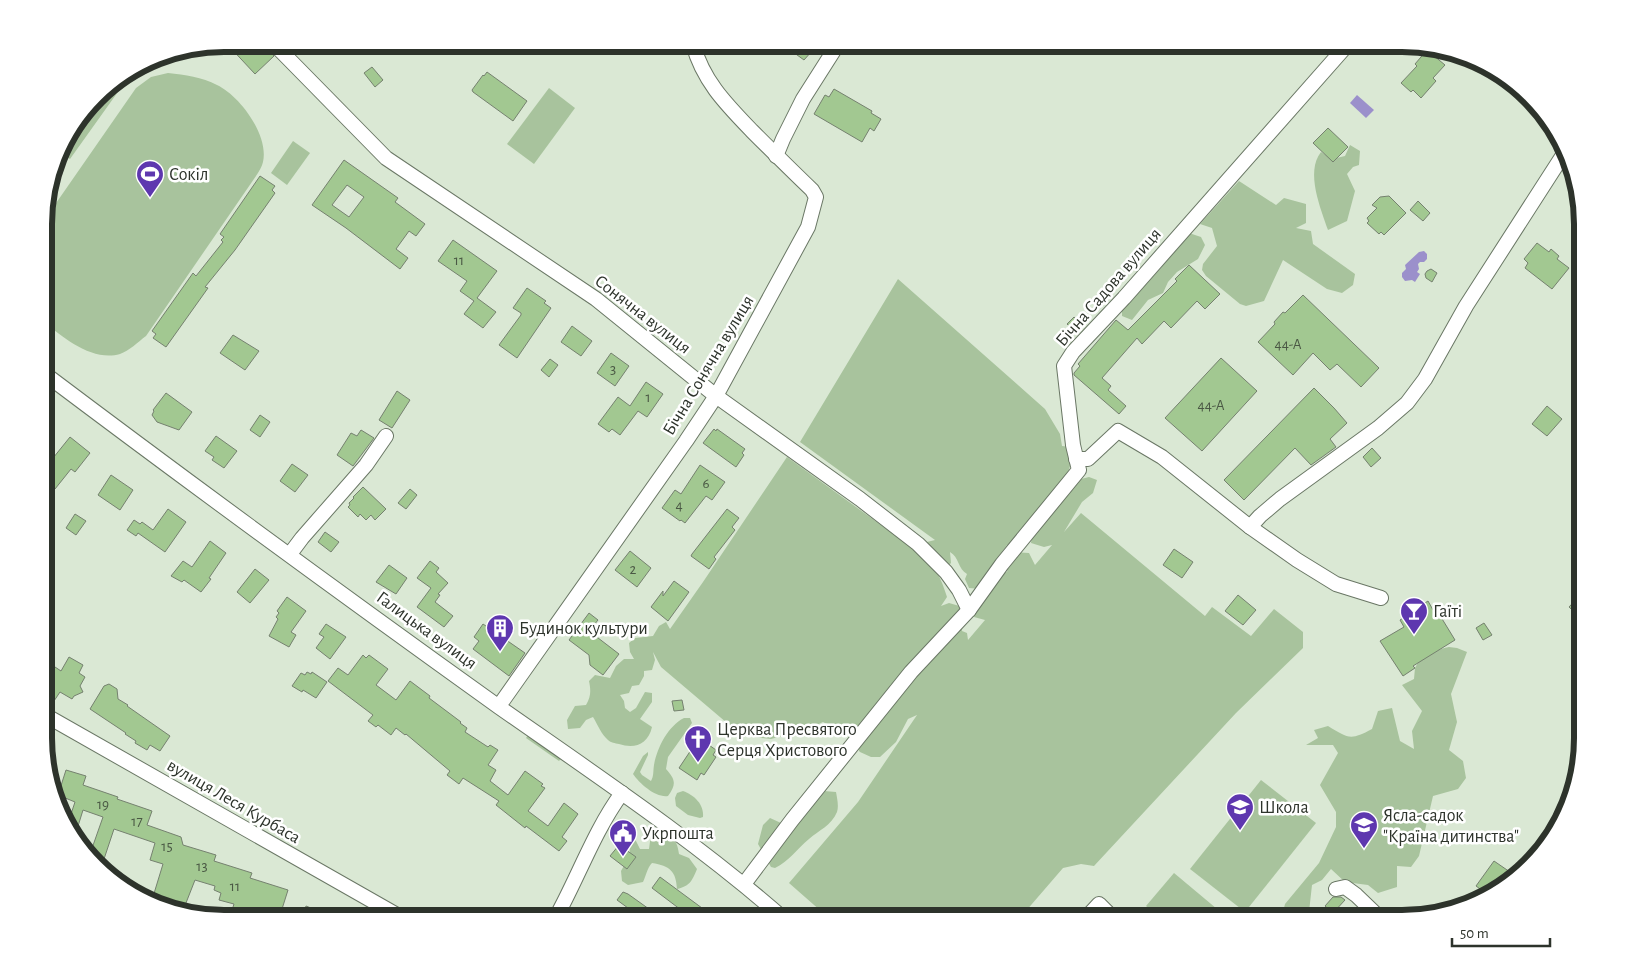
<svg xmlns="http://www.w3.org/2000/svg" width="1627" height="963" font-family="'Alegreya Sans',sans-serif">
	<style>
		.green { fill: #a8c39d }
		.water { fill: #9b90cb }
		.building { fill: #a2c891; stroke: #75816f; fill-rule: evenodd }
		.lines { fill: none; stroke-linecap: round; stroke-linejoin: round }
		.minor-casing { stroke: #6a7765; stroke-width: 16 }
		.minor { stroke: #fff; stroke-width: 14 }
		.labels { text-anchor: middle; stroke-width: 5; stroke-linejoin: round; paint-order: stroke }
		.number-label { font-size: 15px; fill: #4a5844 }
		.poi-label { font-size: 18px; fill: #2d332b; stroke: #fff; text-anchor: start }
		.street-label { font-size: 18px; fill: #2d332b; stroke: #fff }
		.rim { fill: none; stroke: #2d332b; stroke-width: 6 }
	</style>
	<rect width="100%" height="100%" fill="#dae8d4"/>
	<g class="green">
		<path d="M144,65L130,75L70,159L60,152L62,144L105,89Z"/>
		<path d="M168,73C185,75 202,77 217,85C240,96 269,135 263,162C262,167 259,171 256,176L146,336C138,342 129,351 120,354C93,362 64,338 45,323V219L136,88L151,77Z"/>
		<path d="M549,88L575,108L534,164L507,144Z"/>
		<path d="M293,141L310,153L287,185L271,173Z"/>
		<path d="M1350,145L1360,151L1359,165L1353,167L1347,174L1355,191L1347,221L1328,230C1321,209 1305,172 1321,152L1332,159L1345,156Z"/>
		<path d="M1239,181L1276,205L1284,198L1306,204V223L1296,228L1311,231L1313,244L1355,274L1353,285L1342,293L1327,289L1283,260L1264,301L1246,306L1240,304L1206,276L1202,270L1203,264L1217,246L1212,228L1200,224Z"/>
		<path d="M1189,233L1201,237L1205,245L1198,259L1177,272L1168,282L1163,293L1148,300L1132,320L1122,316V310L1161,268L1180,237Z"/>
		<path d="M898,279L1045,409L1060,434L1062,446L1071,447V463L1064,485L1011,547L1007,545L992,565L993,574L981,589L969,588L965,579L967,574C958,569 959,557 950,552L951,563L947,567L932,559L927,542L935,540L800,442Z"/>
		<path d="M787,457L914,549C934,566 939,571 947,597L941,606L949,603L963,607L962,631L967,633L968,640L985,620L974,617L971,611L998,574L1007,572L1011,554L1013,552L1029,553L1035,565L1052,545L1044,547L1031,543L1033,528L1077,480L1089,477L1097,480L1093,493L1082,502L1064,532L1081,513L1205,616L1212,607L1251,636L1274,609L1303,632V648L1236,713L1094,866L1081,864L1063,868L1019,919H830L789,883L858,802L917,715L908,719L896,742L880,757H871L860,752L859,751V747L848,742L852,731L848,735L823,722L808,729L771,739L752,737L727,723L661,667L653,652L655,660L652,670L644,671V676L639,685L632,686L629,693L620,695L624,701L625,708L630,712L636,708L645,692L652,693V702L640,719L652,727C648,745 634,749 619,744C615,743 611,743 608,740C601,734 598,725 593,717L586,720L580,728L568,729L567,720L575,706L586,705C591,696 591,691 589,681L595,675L610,678L616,666L624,659H634L630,652L629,643L635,638L653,636L659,626L666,622L670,629L703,582Z"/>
		<path d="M1449,647L1457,648L1467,652L1451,694L1457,722L1449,750L1463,761L1466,778L1458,789L1433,796L1419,856L1411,867L1397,866V887L1378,893L1368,885L1345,882L1331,869L1322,880L1312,885L1309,912L1305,915L1288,912L1284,908L1285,904L1319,863L1336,827V812L1320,785L1338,753L1333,745H1306L1318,738L1314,730L1328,726C1348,738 1350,741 1372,729L1378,711L1392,708L1400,741L1414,749L1412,731L1422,711L1402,685L1414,679L1415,668L1421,657C1432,655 1439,648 1449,647Z"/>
		<path d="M684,718H690L692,723L668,757L666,769C675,779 677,784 668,796C656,798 640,784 633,774L643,756L648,752V755L640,772L642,775L651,781C654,776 653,771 654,765C657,748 668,726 684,718Z"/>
		<path d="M530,732L563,756L559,761L526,738Z"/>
		<path d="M1261,780L1316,823L1245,912L1190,869Z"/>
		<path d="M683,791C694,795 704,804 703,817L700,818L688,815L676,806L675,798L677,793Z"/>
		<path d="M824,791L836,792C837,798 839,806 837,812C832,825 818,831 809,839C797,849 789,861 775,868L771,867L758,844L763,825L770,818L792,828L801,820L808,807Z"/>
		<path d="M660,832C673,837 677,839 679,854L689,858L697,869C692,881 690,886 677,889C676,871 670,866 652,863C647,868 646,876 643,882L628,885L622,881L621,871L630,855L629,842L635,839L640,849H649L651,834Z"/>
		<path d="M1174,873L1229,919H1161L1146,906Z"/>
	</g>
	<g class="water">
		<path d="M1357,95L1374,110L1366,118L1350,103Z"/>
		<path d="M1424,251L1427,254V259L1424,262H1420L1418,264L1419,269L1417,272L1420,274L1415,282L1412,280L1405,281L1402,277V273L1406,269L1405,265L1419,252Z"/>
	</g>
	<g class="building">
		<path d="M227,44H264L274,56L255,74Z"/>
		<path d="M800,44H802L812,51L804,60L793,52Z"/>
		<path d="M1427,50L1445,65L1433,78L1436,81L1421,98L1413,90L1411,92L1401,83L1417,66L1415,64Z"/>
		<path d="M372,67L383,80L375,87L364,73Z"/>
		<path d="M487,72L527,101L513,121L473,92L472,90L483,75L484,76Z"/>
		<path d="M834,89L872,111L871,113L881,119L874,131L870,128L862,142L814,114L825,95L829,97Z"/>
		<path d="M1328,128L1348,147L1333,162L1313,143Z"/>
		<path d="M344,160L398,198L395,202L425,224L416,236L409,231L396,249L408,258L400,269L346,228L312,205ZM347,185L364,197L349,217L332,205Z"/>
		<path d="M260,176L275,186L272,190L275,193L235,250L205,287L208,288L166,347L153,338L156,334L152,331L193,273L196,276L223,242L221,240L224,237L220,234Z"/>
		<path d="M1389,196L1406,213L1384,235L1381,232L1379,234L1367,223L1369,221L1367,218L1377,208L1372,205L1380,197Z"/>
		<path d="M1418,201L1430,213L1423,221L1410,210Z"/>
		<path d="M453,240L497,271L477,298L496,312L483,328L464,314L474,301L460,291L467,281L438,261Z"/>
		<path d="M1537,243L1549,252L1551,249L1559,256L1557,259L1569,268L1552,289L1525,268L1528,263L1524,259Z"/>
		<path d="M1189,265L1220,294L1205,309L1197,301L1171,328L1164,321L1142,344L1137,338L1102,378L1111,386L1108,390L1126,406L1119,414L1074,375V373L1080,366L1078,364L1116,320L1128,330L1177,281L1175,279Z"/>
		<path d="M1431,269L1437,273L1432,282L1426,278L1425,274L1427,271Z"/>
		<path d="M527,288L546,301L544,303L551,308L517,358L499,345L521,315V313L513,308Z"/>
		<path d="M1303,295L1379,368L1361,387L1337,364L1330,370L1313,353L1293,375L1258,342L1275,324L1274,322L1283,312L1285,313Z"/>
		<path d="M1074,317L1083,325L1076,332L1067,324Z"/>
		<path d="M572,326L592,341L581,356L561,342Z"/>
		<path d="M233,335L259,351L245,370L220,353Z"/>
		<path d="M611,353L629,366L615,386L597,373Z"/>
		<path d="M1221,358L1257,391L1202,451L1165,418Z"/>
		<path d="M550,359L558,365L549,377L541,370Z"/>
		<path d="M646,382L663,394L647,417L638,411L620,435L612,429L609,432L598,424L618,397L630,406Z"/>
		<path d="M1314,388L1334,408L1347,423L1330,439L1336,447L1311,465L1295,448L1244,500L1224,480Z"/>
		<path d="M397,391L410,400L392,428L379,420Z"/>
		<path d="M166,393L192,412L179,430L157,422L152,415L154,411L153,410Z"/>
		<path d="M1547,406L1562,419L1547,436L1532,424Z"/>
		<path d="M260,415L270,422L260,437L250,430Z"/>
		<path d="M714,429L716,431L717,429L745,449L742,453L744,455L736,467L703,443Z"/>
		<path d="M361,430L374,438L353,466L337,455L351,433L357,436Z"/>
		<path d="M216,436L237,451L224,468L212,460L214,457L205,451Z"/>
		<path d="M70,437L90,453L75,472L71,469L55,489L45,481V468Z"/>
		<path d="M1372,448L1381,458L1371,467L1363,457Z"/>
		<path d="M292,464L308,475L295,492L280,481Z"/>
		<path d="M700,465L725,482L712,500L706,496L685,523L681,520L680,521L662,508L675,490L681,494Z"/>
		<path d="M111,475L133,490L120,510L98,495Z"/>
		<path d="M363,487L386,509L375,520L371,515L366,520L360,514L358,517L348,507L350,505L349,503L354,498L353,497Z"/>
		<path d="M410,489L417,495L406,509L398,503Z"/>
		<path d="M168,509L186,522L165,552L138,533L136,536L127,530L134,520L140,524L142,522L153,530Z"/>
		<path d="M727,509L739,518L732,527L735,530L714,557L716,559L709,569L691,556L692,554Z"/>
		<path d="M75,514L86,521L76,535L66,528Z"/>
		<path d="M325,532L339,542L331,552L318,542Z"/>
		<path d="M210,541L226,553L209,578L211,579L201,592L184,580L182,582L171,576L183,561L192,567Z"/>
		<path d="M1174,549L1193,562L1182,578L1163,565Z"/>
		<path d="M630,551L651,568L637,587L615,570Z"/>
		<path d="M430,561L439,568L436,572L448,583L438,594L440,595L435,602L453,616L444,627L417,607L431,588L417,578Z"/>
		<path d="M389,565L407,578L396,594L376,582Z"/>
		<path d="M255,569L269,580L250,603L237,592Z"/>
		<path d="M674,581L689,592L668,621L651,607L663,591V596Z"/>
		<path d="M1583,592V620L1569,607Z"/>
		<path d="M1238,595L1256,610L1243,625L1225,611Z"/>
		<path d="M287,597L306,611L291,632L296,635L289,647L269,636L278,619L276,617L279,613L277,611Z"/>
		<path d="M1428,601L1433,610L1436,609L1455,640L1413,666L1415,668L1403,676L1380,641L1404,627L1400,620L1403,618V617Z"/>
		<path d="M589,613L598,620L589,631L619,654L603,675L590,665L589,655L569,640Z"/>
		<path d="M1484,623L1492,635L1483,640L1476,628Z"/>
		<path d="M326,624L346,637L330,659L316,648L324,637L319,634Z"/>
		<path d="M483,624L525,653L509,676L473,649L479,641L474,637Z"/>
		<path d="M363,655L366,658L369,655L388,669L376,685L396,700L410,681L430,696L429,698L461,722L460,723L467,728L465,732L488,747L490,745L498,750L488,765L496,770L490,781L508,795L525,771L543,784L541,786L545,788L528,811L548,826L564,803L578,814L562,837L567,841L559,851L526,826L525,828L496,805L499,801L463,778L459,784L447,775L450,771L406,734L405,735L396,728L391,735L378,725L376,727L368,721L373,715L328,681L338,668L348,675Z"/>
		<path d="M69,657L83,665L79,673L85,677L80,686L83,692L74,696L72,699L60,692L54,701L45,696V683L55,667L61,671Z"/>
		<path d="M307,672L311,674L312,672L327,682L316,698L303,690L302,692L292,686L301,673L305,675Z"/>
		<path d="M109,684L117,689L118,699L128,705L127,706L170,736L160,751L150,745L147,750L135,743L136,741L125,734L126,733L90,709L104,686Z"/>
		<path d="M682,700L684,710L674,711L672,701Z"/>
		<path d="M699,738L716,750L713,755L716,757L704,775L701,773L697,780L679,768Z"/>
		<path d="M66,770L86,776L83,785L118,797L117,799L152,811L147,825L181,837L183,845L216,855L214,861L252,873L250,878L288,890L282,909L302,917L306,906L338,919H229L234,904L219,900L221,893L214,890L215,886L195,880L184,908L152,900L163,864L150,860L155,843L114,829L102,865L90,854L103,817L83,810L74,839L68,823L75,802L58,795Z"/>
		<path d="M619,845L636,857L627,869L610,856Z"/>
		<path d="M1494,861L1510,872L1500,888L1490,896L1476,886Z"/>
		<path d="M660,877L706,911L700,919H693L652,888Z"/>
		<path d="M623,892L628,894L663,919H643L617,900Z"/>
		<path d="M1333,897H1341L1345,900L1333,913L1325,906Z"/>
	</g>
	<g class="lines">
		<g class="minor-casing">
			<g id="minor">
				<path d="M274,44L386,158L596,299L716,396L860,499L918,544L946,572L959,590L969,610"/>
				<path d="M776,156L783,139L803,99L838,44"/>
				<path d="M45,374C195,487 347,598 499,707C596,775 695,841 784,919"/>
				<path d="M1076,459H1088L1118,431L1162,457L1250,527L1297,560L1336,584L1381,598"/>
				<path d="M1250,527L1260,516L1280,499L1378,428L1407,403L1425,379L1466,306L1565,152"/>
				<path d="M290,554L302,538L366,465L386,436"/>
				<path d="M499,706L686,441L716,396L808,227L816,197L812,190C792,171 772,151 752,131C726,104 703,81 693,44"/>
				<path d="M45,715L404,919"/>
				<path d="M744,884L792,820L911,672L969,610L1002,564L1079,470L1073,445L1064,366L1073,352L1124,298L1348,44"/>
				<path d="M1336,889L1345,887L1356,895L1381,919"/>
				<path d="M555,919C578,878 594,831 622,793"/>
				<path d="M1085,919L1099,904L1114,919"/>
			</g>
		</g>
		<use href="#minor" class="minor"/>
	</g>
	<defs>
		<g id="stadium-pin" transform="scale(1.4375)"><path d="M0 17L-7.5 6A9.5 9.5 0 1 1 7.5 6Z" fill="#5e37af" stroke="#fff"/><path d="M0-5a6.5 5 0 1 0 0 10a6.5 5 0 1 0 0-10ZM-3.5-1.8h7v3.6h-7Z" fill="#fff"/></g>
		<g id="bar-pin" transform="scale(1.4375)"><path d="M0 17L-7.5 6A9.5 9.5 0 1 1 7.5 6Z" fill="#5e37af" stroke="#fff"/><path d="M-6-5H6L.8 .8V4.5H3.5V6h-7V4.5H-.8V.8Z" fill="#fff"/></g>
		<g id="building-pin" transform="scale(1.4375)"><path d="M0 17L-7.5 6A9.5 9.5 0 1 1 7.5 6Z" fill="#5e37af" stroke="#fff"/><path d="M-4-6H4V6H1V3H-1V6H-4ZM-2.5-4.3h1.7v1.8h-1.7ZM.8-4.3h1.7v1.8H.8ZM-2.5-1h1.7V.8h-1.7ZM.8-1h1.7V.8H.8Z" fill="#fff"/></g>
		<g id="church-pin" transform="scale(1.4375)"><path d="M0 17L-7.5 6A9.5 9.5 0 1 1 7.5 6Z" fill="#5e37af" stroke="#fff"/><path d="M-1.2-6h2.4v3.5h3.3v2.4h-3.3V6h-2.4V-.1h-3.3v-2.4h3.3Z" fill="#fff"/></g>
		<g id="school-pin" transform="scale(1.4375)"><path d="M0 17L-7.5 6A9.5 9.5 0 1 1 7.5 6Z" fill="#5e37af" stroke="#fff"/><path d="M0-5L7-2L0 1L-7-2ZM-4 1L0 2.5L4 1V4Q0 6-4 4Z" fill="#fff"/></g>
		<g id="civic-pin" transform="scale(1.4375)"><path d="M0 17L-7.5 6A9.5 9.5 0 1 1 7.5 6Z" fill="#5e37af" stroke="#fff"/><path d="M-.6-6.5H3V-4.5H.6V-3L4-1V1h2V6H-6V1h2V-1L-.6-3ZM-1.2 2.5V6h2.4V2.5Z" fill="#fff"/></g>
	</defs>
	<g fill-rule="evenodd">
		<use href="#stadium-pin" x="150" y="174"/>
		<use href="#bar-pin" x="1414" y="611"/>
		<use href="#building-pin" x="500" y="628"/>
		<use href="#church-pin" x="698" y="739"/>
		<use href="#school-pin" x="1240" y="807"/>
		<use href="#school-pin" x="1364" y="825"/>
		<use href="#civic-pin" x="623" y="833"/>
	</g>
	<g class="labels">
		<g class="number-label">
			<text x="459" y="265">11</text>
			<text x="1288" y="349">44-А</text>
			<text x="613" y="374">3</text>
			<text x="648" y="402">1</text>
			<text x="1211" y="410">44-А</text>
			<text x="706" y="488">6</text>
			<text x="679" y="510">4</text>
			<text x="633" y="574">2</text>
			<text x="103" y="809">19</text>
			<text x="137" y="826">17</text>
			<text x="167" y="851">15</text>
			<text x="202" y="871">13</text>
			<text x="235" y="891">11</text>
		</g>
		<g class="poi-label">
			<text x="169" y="180">Сокіл</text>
			<text x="1433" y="617">Гаїті</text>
			<text x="519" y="634">Будинок культури</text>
			<text x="717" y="735">Церква Пресвятого<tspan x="717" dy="21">Серця Христового</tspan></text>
			<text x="1259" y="813">Школа</text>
			<text x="1383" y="821">Ясла-садок<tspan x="1383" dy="21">"Країна дитинства"</tspan></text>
			<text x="642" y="839">Укрпошта</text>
		</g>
		<g class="street-label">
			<text transform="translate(1108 287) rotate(-49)" y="6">Бічна Садова вулиця</text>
			<text transform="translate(643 314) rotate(38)" y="6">Сонячна вулиця</text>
			<text transform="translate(708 365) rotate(-59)" y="6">Бічна Сонячна вулиця</text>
			<text transform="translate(427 630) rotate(36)" y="6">Галицька вулиця</text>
			<text transform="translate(234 801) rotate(30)" y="6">вулиця Леся Курбаса</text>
		</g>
	</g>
	<path d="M0 0H1627V963H0ZM224 52H1402A172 172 0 0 1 1574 224V738A172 172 0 0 1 1402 910H224A172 172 0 0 1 52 738V224A172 172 0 0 1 224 52Z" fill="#fff" fill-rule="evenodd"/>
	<path class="rim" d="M224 52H1402A172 172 0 0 1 1574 224V738A172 172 0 0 1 1402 910H224A172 172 0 0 1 52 738V224A172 172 0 0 1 224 52Z"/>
	<path d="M1452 938v8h98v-8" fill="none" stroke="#2d332b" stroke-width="2.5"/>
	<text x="1460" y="938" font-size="15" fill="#2d332b" stroke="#ffffff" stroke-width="4" paint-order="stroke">50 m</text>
</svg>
